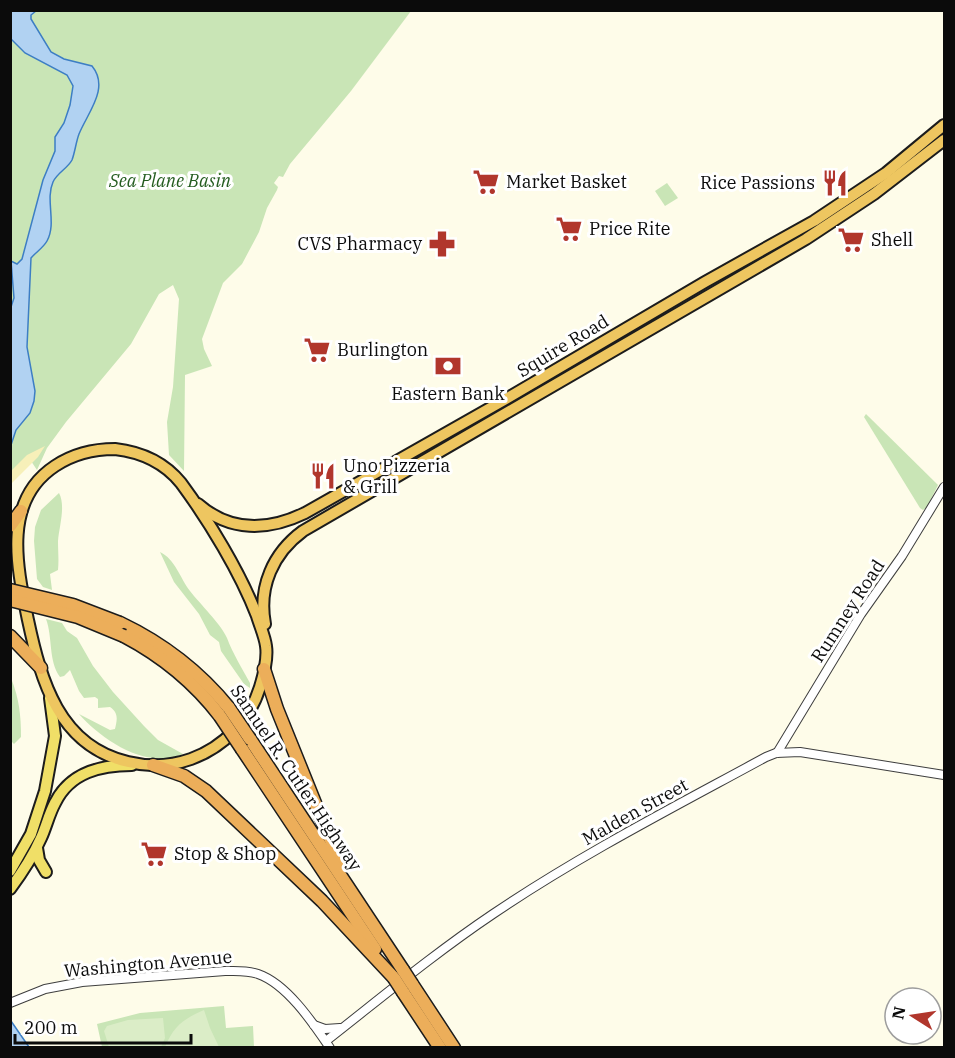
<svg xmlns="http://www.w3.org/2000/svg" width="955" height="1058" font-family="'IBM Plex Serif',serif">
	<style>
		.green { fill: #c9e5b6 }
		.sand { fill: #f7f0b9 }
		.pitch { fill: #dbedc7 }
		.water { fill: #b1d2f2; stroke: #3d7ec4; stroke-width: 1.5 }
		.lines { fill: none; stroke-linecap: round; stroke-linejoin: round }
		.tertiary-casing { stroke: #3e3e3e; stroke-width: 10 }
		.primary-casing { stroke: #1c1c1c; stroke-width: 14 }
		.trunk-casing { stroke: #1c1c1c; stroke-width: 14 }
		.motorway-casing { stroke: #1c1c1c; stroke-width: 15 }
		.tertiary { stroke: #fff; stroke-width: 8 }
		.primary { stroke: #f0df67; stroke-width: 10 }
		.trunk { stroke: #eec660; stroke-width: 10 }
		.motorway { stroke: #ecae5a; stroke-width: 12 }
		.motorway-bridge-casing { stroke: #1c1c1c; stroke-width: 15; stroke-linecap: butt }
		.motorway-bridge { stroke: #ecae5a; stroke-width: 12 }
		.labels { text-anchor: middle; stroke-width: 6; stroke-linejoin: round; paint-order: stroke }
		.park-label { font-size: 18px; font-style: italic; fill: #255d20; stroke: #fff }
		.poi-label { font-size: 18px; fill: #0b0b0b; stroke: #fff; text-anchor: start }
		.street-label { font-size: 18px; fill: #0b0b0b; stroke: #fff }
	</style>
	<rect width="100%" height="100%" fill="#fefce9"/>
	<g class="green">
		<path d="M11,11H411L351,91L290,164L283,177L279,176L274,183L278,187L277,190L267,208L259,232L242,264L223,283L202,339L204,349L212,366L185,375L184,471L169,455L167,422L173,387L179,299L173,285L159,294L131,344L66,422L47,448L37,470L31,461L11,480Z"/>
		<path d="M667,183L678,198L665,206L655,191Z"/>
		<path d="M866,414L938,485L927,507L923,510L920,508L864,417Z"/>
		<path d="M59,493C66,506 59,527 58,541C58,551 59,560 58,570L50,574L52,590L43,587L37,579L34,541L35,527L41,510Z"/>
		<path d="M160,552C175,559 180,578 190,591C200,604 221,624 227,638C233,654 242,668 250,683V688L244,684L221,651L219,642L210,635L199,614L174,582Z"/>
		<path d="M46,619L62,623L67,631L77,638L93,666L113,692L144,726L158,740L183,754C146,770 102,740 79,714L110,730L115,729C117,720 119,713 110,707L98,708V699L95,697L84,698L79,691L70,670L64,676L60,677C48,660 53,638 46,619Z"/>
		<path d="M11,678C19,698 21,715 21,737L14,744L12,742Z"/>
		<path d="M224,1006L226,1028L253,1026L254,1047H102L97,1024L140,1013Z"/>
	</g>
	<path class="sand" d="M45,446L38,457L11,484V471L27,455Z"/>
	<g class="pitch">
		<path d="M204,1010L210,1028L219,1047H165C174,1026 183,1019 204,1010Z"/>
		<path d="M163,1018L165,1038L161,1047H109L104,1031L107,1026L128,1020Z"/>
	</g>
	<g class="water">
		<path d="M11,10L36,11L31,15V19L51,52L64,59L92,66C110,88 88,112 79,134C76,142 75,152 72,160C67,169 57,173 53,182C45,200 57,223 47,241C43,248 36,252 31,258L27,347L35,391L34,401L30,413L16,430L11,445L10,310L14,298L11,261L17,264L22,259L43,180L55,151V137L64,123L70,105L73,86L67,75L25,53L11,39Z"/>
		<path d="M11,1021L29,1047H11Z"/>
	</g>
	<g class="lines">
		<g class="tertiary-casing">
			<g id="tertiary">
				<path d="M777,753L861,614L902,556L944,487"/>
				<path d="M10,1003L45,989L82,982L225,971C236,971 247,970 258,974C287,984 313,1023 330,1048"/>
				<path d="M314,1025L325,1029L340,1028"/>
				<path d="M326,1041C381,998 435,953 493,914C580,855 674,807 766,757L776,753L800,752L944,775"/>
			</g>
		</g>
		<g class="primary-casing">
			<g id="primary">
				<path d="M37,848L39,860L46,872"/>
				<path d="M10,871L31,834L45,791L55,736L50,698"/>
				<path d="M10,889C22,873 33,856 41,838C46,827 49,814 55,803C70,772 101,765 132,765"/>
			</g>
		</g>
		<g class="trunk-casing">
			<g id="trunk">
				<path d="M115,449C141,452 164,462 181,483C209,521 240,572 257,616C260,626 265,637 266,646C268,659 264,674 260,687C250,720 224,747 191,759C171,766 149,767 128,762C59,746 41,681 28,620C17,567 2,501 55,466C73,454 93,449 115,449Z"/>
				<path d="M198,504C230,532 268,531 305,513L506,399L705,282L814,221L886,173L944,125"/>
				<path d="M265,624C258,587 273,553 303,531L806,239L874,194L944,140"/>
			</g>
		</g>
		<g class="motorway-casing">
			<g id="motorway">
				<path d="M10,526L21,511"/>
				<path d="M120,623C162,643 199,671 229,708"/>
				<path d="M10,636L41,668"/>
				<path d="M124,636C162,656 194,682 220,716"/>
				<path d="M264,669L277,709L321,818L342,865"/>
				<path d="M250,739L403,970"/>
				<path d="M242,749L375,949"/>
				<path d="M153,765L184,776L206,791L322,901L394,978"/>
				<path d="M412,984L454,1048"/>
				<path d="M403,992L440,1048"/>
			</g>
		</g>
		<use href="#tertiary" class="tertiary"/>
		<use href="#primary" class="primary"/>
		<use href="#trunk" class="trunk"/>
		<use href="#motorway" class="motorway"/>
		<g class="motorway-bridge-casing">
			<g id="motorway-bridge">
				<path d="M10,590L73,605L120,623"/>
				<path d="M10,600L78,617L124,636"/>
				<path d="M229,708L250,739"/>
				<path d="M220,716L242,749"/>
				<path d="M403,970L412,984"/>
				<path d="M394,978L403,992"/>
			</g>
		</g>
		<use href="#motorway-bridge" class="motorway-bridge"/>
	</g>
	<defs>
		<g id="supermarket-bare" transform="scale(2.07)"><path d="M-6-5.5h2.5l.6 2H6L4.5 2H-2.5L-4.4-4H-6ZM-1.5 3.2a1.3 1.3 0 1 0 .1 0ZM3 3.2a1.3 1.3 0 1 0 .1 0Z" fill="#b1362c" stroke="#fff" stroke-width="2.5" paint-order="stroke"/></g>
		<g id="restaurant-bare" transform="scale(2.07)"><path d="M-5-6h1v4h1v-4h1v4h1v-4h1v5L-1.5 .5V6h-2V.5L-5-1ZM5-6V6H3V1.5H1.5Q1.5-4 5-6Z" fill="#b1362c" stroke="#fff" stroke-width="2.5" paint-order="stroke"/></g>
		<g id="pharmacy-bare" transform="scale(2.07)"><path d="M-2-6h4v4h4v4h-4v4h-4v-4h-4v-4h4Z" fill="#b1362c" stroke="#fff" stroke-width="2.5" paint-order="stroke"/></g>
		<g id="bank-bare" transform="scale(2.07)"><path d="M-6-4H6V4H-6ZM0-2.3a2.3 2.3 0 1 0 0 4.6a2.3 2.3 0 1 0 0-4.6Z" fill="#b1362c" stroke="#fff" stroke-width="2.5" paint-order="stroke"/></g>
	</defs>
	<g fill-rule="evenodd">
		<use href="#supermarket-bare" x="486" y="182"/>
		<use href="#restaurant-bare" x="835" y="183"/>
		<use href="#supermarket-bare" x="569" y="229"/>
		<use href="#supermarket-bare" x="851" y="240"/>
		<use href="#pharmacy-bare" x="442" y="244"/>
		<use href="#supermarket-bare" x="317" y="350"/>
		<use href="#bank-bare" x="448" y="366"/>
		<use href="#restaurant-bare" x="323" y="476"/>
		<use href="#supermarket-bare" x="154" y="854"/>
	</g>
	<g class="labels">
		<g class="park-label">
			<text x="170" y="187">Sea Plane Basin</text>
		</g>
		<g class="poi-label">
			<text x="506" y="188">Market Basket</text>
			<text x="815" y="189" text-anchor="end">Rice Passions</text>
			<text x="589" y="235">Price Rite</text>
			<text x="871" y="246">Shell</text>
			<text x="422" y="250" text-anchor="end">CVS Pharmacy</text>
			<text x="337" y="356">Burlington</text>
			<text x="448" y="400" text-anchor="middle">Eastern Bank</text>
			<text x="343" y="472">Uno Pizzeria<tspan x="343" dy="21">&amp; Grill</tspan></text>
			<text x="174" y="860">Stop &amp; Shop</text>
		</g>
		<g class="street-label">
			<text transform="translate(563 346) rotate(-31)" y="6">Squire Road</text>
			<text transform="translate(848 611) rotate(-57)" y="6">Rumney Road</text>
			<text transform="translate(296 778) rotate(56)" y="6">Samuel R. Cutler Highway</text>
			<text transform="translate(635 812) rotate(-29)" y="6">Malden Street</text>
			<text transform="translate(148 964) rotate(-5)" y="6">Washington Avenue</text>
		</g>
	</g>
	<rect width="955" height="1058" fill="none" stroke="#0b0b0b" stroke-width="24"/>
	<g transform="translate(913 1016) rotate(282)"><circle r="28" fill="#ffffff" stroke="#9d9d9d" stroke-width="1.5"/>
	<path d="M0-4.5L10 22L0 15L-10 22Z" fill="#b1362c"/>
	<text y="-9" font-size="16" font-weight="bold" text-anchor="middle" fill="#0b0b0b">N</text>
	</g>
	<path d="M15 1034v9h176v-9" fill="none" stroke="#0b0b0b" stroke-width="3"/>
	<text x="24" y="1034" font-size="18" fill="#0b0b0b" stroke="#ffffff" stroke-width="4.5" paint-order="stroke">200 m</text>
</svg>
